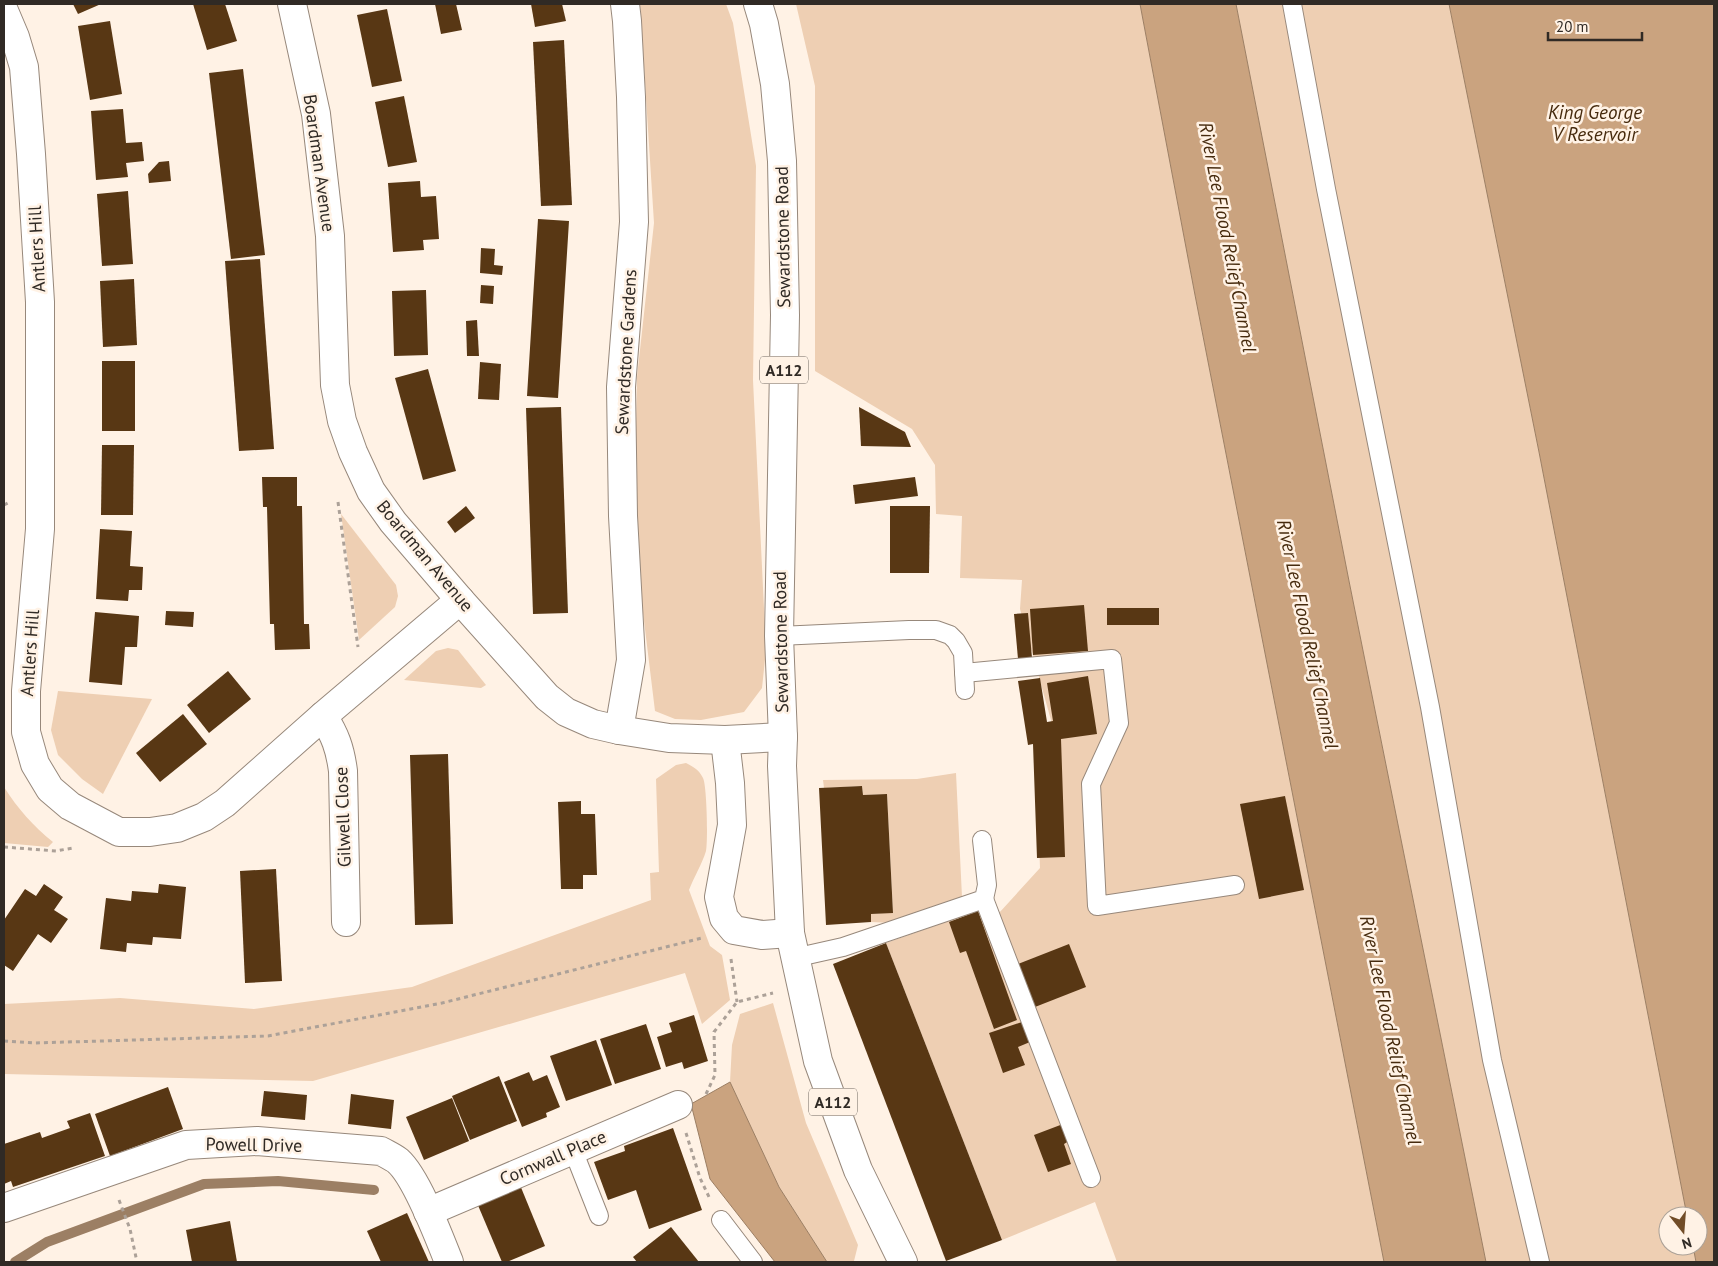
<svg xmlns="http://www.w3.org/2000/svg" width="1718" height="1266" font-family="'PT Sans',sans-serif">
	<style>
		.green { fill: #eecfb3 }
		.water { fill: #caa37f; stroke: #9c7f64 }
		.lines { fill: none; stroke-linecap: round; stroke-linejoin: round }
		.stream { stroke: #9c7f64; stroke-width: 10 }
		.building { fill: #583714 }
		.service-casing { stroke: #97887b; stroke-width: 20 }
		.minor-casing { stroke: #97887b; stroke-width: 30 }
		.primary-casing { stroke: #97887b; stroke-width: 30 }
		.path { stroke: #aca198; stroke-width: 3; stroke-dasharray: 4 4; stroke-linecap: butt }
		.service { stroke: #fff; stroke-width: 18 }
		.minor { stroke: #fff; stroke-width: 28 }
		.primary { stroke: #fff; stroke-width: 28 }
		.labels { text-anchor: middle; stroke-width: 5; stroke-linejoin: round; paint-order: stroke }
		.shield { fill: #fff2e5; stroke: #6e665f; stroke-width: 1 }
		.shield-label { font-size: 16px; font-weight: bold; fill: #302a25 }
		.street-label { font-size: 18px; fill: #302a25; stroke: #fff2e5 }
		.water-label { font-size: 19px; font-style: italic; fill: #462a0d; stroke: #fff2e5 }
	</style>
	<rect width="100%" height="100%" fill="#fff2e5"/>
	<g class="green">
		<path d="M640,4H726L733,23L756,166L753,380L766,650L762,688L744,712L701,720L675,719L655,711L634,539L637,377L654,223Z"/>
		<path d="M796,4H1140L1195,295L1384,1262H1117L1095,1202L1002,1240L886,943L979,910L999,913L1040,868L1036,757L1059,749L1020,609L1022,580L960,578L962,516L936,514L935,465L912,429L815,371V86Z"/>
		<path d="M1236,4H1449L1539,452L1687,1216H1668V1246H1693L1696,1262H1486L1349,581Z"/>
		<path d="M341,514L396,585L398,596L395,607L359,640Z"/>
		<path d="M448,648L458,650L486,685L481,688L404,680L436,651Z"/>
		<path d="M58,691L152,699L103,794L82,779L58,755L51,730Z"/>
		<path d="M686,763C694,767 699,770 703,778C707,785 708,842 706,851C702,864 694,877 689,890L710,946L722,955L730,1000L702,1024L685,973L313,1081L4,1074V1004L120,998L254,1009L412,987L651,900L650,873L659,872L656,779L676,765Z"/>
		<path d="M956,773L962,897L893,923L871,922V914L893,912L887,794L863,795L862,786L824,788L823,780L917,779Z"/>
		<path d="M4,787C18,809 33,826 53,842L48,847L4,843Z"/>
		<path d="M773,1003L806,1123L858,1245L854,1261L852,1262H827L779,1187L730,1082L732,1045L740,1014Z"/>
	</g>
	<g class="water">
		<path d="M1140,4H1236L1349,581L1486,1262H1384L1195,295Z"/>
		<path d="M1449,4H1714V1262H1696L1693,1246H1698V1216H1687L1539,452Z"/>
		<path d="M730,1082L779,1187L827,1262H775L710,1179L691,1104Z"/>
	</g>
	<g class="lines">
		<path class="stream" d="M15,1262L47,1242L204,1184L278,1181L374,1190"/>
	</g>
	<g class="building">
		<path d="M73,4H101L78,14Z"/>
		<path d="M193,4H225L237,41L207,50Z"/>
		<path d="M435,4H456L462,30L441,34Z"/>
		<path d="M531,4H562L566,21L535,27Z"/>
		<path d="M387,9L402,81L372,87L357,15Z"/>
		<path d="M110,21L122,94L90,100L78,26Z"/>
		<path d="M564,40L572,205L541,206L533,42Z"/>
		<path d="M243,69L265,255L231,259L209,73Z"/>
		<path d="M404,96L417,162L388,167L375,102Z"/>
		<path d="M123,109L126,143L142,142L144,161L126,163L128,177L96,180L91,111Z"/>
		<path d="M169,161L171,181L149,183L148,174L159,162Z"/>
		<path d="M420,181L421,197L436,196L439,239L423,240L424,250L393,252L388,183Z"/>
		<path d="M128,191L133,264L102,266L97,194Z"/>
		<path d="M538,219L569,221L558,398L527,396Z"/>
		<path d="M481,248L495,249L494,265L503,266L502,275L480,273Z"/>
		<path d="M260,259L274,449L239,451L225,261Z"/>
		<path d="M134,279L137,345L103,347L100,281Z"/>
		<path d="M481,285L494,286L493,304L480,303Z"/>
		<path d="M426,290L428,355L394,356L392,291Z"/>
		<path d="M477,320L479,356H467L466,321Z"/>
		<rect x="102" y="361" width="33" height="70"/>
		<path d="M480,362L501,364L499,400L478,399Z"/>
		<path d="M428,369L456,471L423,480L395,378Z"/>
		<path d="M561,407L568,613L533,614L526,408Z"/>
		<path d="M859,407L905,432L911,447L861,446Z"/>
		<path d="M102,445H134L133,515H101Z"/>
		<path d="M262,477H297V506H302L304,624H309L310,649L275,650L274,624H270L267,507H263Z"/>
		<path d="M915,477L918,496L855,504L853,485Z"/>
		<path d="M466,506L475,518L455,533L447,522Z"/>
		<path d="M890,506H930L929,573H890Z"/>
		<path d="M100,529L132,531L130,566L143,567L142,590H129L128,601L96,599Z"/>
		<path d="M1084,605L1088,651L1033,655L1030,609Z"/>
		<rect x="1107" y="608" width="52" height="17"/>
		<path d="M166,611L194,612L193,627L165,625Z"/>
		<path d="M95,612L139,616L137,647H125L122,685L89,682Z"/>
		<path d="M1028,613L1032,658L1018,659L1014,614Z"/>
		<path d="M228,671L251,699L209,733L187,705Z"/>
		<path d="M1088,676L1097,734L1061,739L1065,857L1037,858L1033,744L1028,745L1018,681L1040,678L1047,722L1053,721L1047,683Z"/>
		<path d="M183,714L207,744L160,782L136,753Z"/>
		<path d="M448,754L453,924L415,925L410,755Z"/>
		<path d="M862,786L863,795L887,794L893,913L871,914V922L826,925L819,788Z"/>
		<path d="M1285,796L1304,890L1259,899L1240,804Z"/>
		<path d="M581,801V814H595L597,875H583V889H561L558,802Z"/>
		<path d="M276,869L282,981L245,983L240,871Z"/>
		<path d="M44,884L63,897L54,910L68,919L51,943L38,934L13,971L4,965V920L25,889L36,896Z"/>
		<path d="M159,884L186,887L181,939L153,937L152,945L127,943L126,952L100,949L106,898L131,901L132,891L158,893Z"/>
		<path d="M978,911L1017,1020L994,1029L966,951L960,953L949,922Z"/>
		<path d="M886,943L1002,1240L946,1261L833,964Z"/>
		<path d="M1069,944L1086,987L1035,1007L1018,964Z"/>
		<path d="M694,1015L708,1061L684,1069L682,1062L666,1067L657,1037L672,1032L669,1023Z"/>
		<path d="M1022,1022L1030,1042L1018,1047L1025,1065L1003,1073L989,1033Z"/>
		<path d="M646,1024L661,1069L615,1084L600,1039Z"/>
		<path d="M596,1040L612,1085L566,1101L550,1056Z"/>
		<path d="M529,1072L533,1081L547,1075L560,1107L546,1113L547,1117L522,1127L504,1082Z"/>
		<path d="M499,1076L517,1121L470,1140L452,1096Z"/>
		<path d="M168,1087L183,1129L110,1156L95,1114Z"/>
		<path d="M264,1091L307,1095L305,1120L261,1116Z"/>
		<path d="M351,1094L394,1100L391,1129L348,1124Z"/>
		<path d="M452,1098L469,1141L424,1160L406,1117Z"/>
		<path d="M90,1113L105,1156L13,1187L11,1181L4,1184V1144L40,1132L42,1138L70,1128L67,1121Z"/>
		<path d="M1063,1124L1069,1141L1064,1144L1071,1164L1048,1172L1034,1135Z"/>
		<path d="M673,1128L702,1210L649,1229L636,1190L608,1200L594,1162L625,1151L624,1146Z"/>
		<path d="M520,1185L545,1246L507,1262H502L477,1203Z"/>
		<path d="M407,1213L429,1262H381L367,1231Z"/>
		<path d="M230,1221L237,1262H192L186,1230Z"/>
		<path d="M671,1227L699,1262H637L633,1257Z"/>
	</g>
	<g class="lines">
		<g class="service-casing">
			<g id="service">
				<path d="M1292,4L1326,189L1430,707L1492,1060L1540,1262"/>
				<path d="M779,636L909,630H936L950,635L956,641L963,653L965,690"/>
				<path d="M964,673L1112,659L1119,723L1091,784L1097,906L1235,885"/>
				<path d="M984,899L1091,1178"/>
				<path d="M794,958L843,947L984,899L987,885L982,840"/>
				<path d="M573,1150L599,1216"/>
				<path d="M721,1220L753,1262"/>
			</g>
		</g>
		<g class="minor-casing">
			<g id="minor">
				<path d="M292,4L316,114L330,236L335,385L342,421L353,452L371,491L393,522L460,600L547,697L566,712L593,724L619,730L669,738L725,740L783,737"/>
				<path d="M4,11L15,37L24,67L31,154L40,302V529L26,691V732L35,764L50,789L70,806L119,832H150L177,828L204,817L225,803L323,716L460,600"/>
				<path d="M323,716C335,735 340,748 343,771L346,922"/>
				<path d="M619,730L631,660L623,516L621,387L634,222L631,97L627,21L625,4"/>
				<path d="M725,740L730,783L732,825L719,897L724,918L734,930L762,935L790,933"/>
				<path d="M4,1208L186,1145L257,1141L381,1151C386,1154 393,1157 398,1161C417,1178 439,1237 449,1262"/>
				<path d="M428,1212L678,1105"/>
			</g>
		</g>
		<g class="primary-casing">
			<path id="primary" d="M758,4L764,24L775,84L782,161L785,315L779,636L783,737L782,766L790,933L818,1061L858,1170L903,1262"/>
		</g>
		<g class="path">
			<path d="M338,502L358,647"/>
			<path d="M4,505L10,502"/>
			<path d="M4,847L56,851L73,848"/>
			<path d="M731,959L737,1002"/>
			<path d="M4,1041L34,1043L268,1036L442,1003L702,938"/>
			<path d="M706,1094L715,1075L714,1032L737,1002L773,993"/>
			<path d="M686,1133L700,1178L710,1199"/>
			<path d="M119,1200L130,1229L137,1262"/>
		</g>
		<use href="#service" class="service"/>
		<use href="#minor" class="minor"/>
		<use href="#primary" class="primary"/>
	</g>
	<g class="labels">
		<g class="shield">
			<rect x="760" y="356.5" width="48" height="27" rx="4"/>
			<rect x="809" y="1088.5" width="48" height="27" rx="4"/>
		</g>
		<g class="shield-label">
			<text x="784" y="376">A112</text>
			<text x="833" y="1108">A112</text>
		</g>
		<g class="street-label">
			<text transform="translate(319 163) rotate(82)" y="6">Boardman Avenue</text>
			<text transform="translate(783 237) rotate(-91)" y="6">Sewardstone Road</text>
			<text transform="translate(37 249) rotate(-93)" y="6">Antlers Hill</text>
			<text transform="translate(626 352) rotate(-87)" y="6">Sewardstone Gardens</text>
			<text transform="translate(425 556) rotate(50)" y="6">Boardman Avenue</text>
			<text transform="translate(781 642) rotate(-91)" y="6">Sewardstone Road</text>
			<text transform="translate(30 653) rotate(-86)" y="6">Antlers Hill</text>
			<text transform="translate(343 817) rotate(-92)" y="6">Gilwell Close</text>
			<text transform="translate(254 1145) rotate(1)" y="6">Powell Drive</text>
			<text transform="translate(553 1158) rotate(-23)" y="6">Cornwall Place</text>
		</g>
		<g class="water-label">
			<text x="1595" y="119">King George<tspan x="1595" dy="22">V Reservoir</tspan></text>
			<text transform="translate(1228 237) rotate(79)" y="7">River Lee Flood Relief Channel</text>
			<text transform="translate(1308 634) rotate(78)" y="7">River Lee Flood Relief Channel</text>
			<text transform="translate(1391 1030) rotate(78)" y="7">River Lee Flood Relief Channel</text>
		</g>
	</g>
	<rect width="1718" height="1266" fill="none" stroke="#302a25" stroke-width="10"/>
	<g transform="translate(1683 1231) rotate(163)"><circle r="24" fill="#fff2e5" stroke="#aca298"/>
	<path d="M0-4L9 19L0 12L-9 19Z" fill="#714c27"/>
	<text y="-8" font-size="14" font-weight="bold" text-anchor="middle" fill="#302a25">N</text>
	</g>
	<path d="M1548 32v8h94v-8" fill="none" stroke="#302a25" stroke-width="2.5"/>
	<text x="1556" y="32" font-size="15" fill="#302a25" stroke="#fff2e5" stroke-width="4" paint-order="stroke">20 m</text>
</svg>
